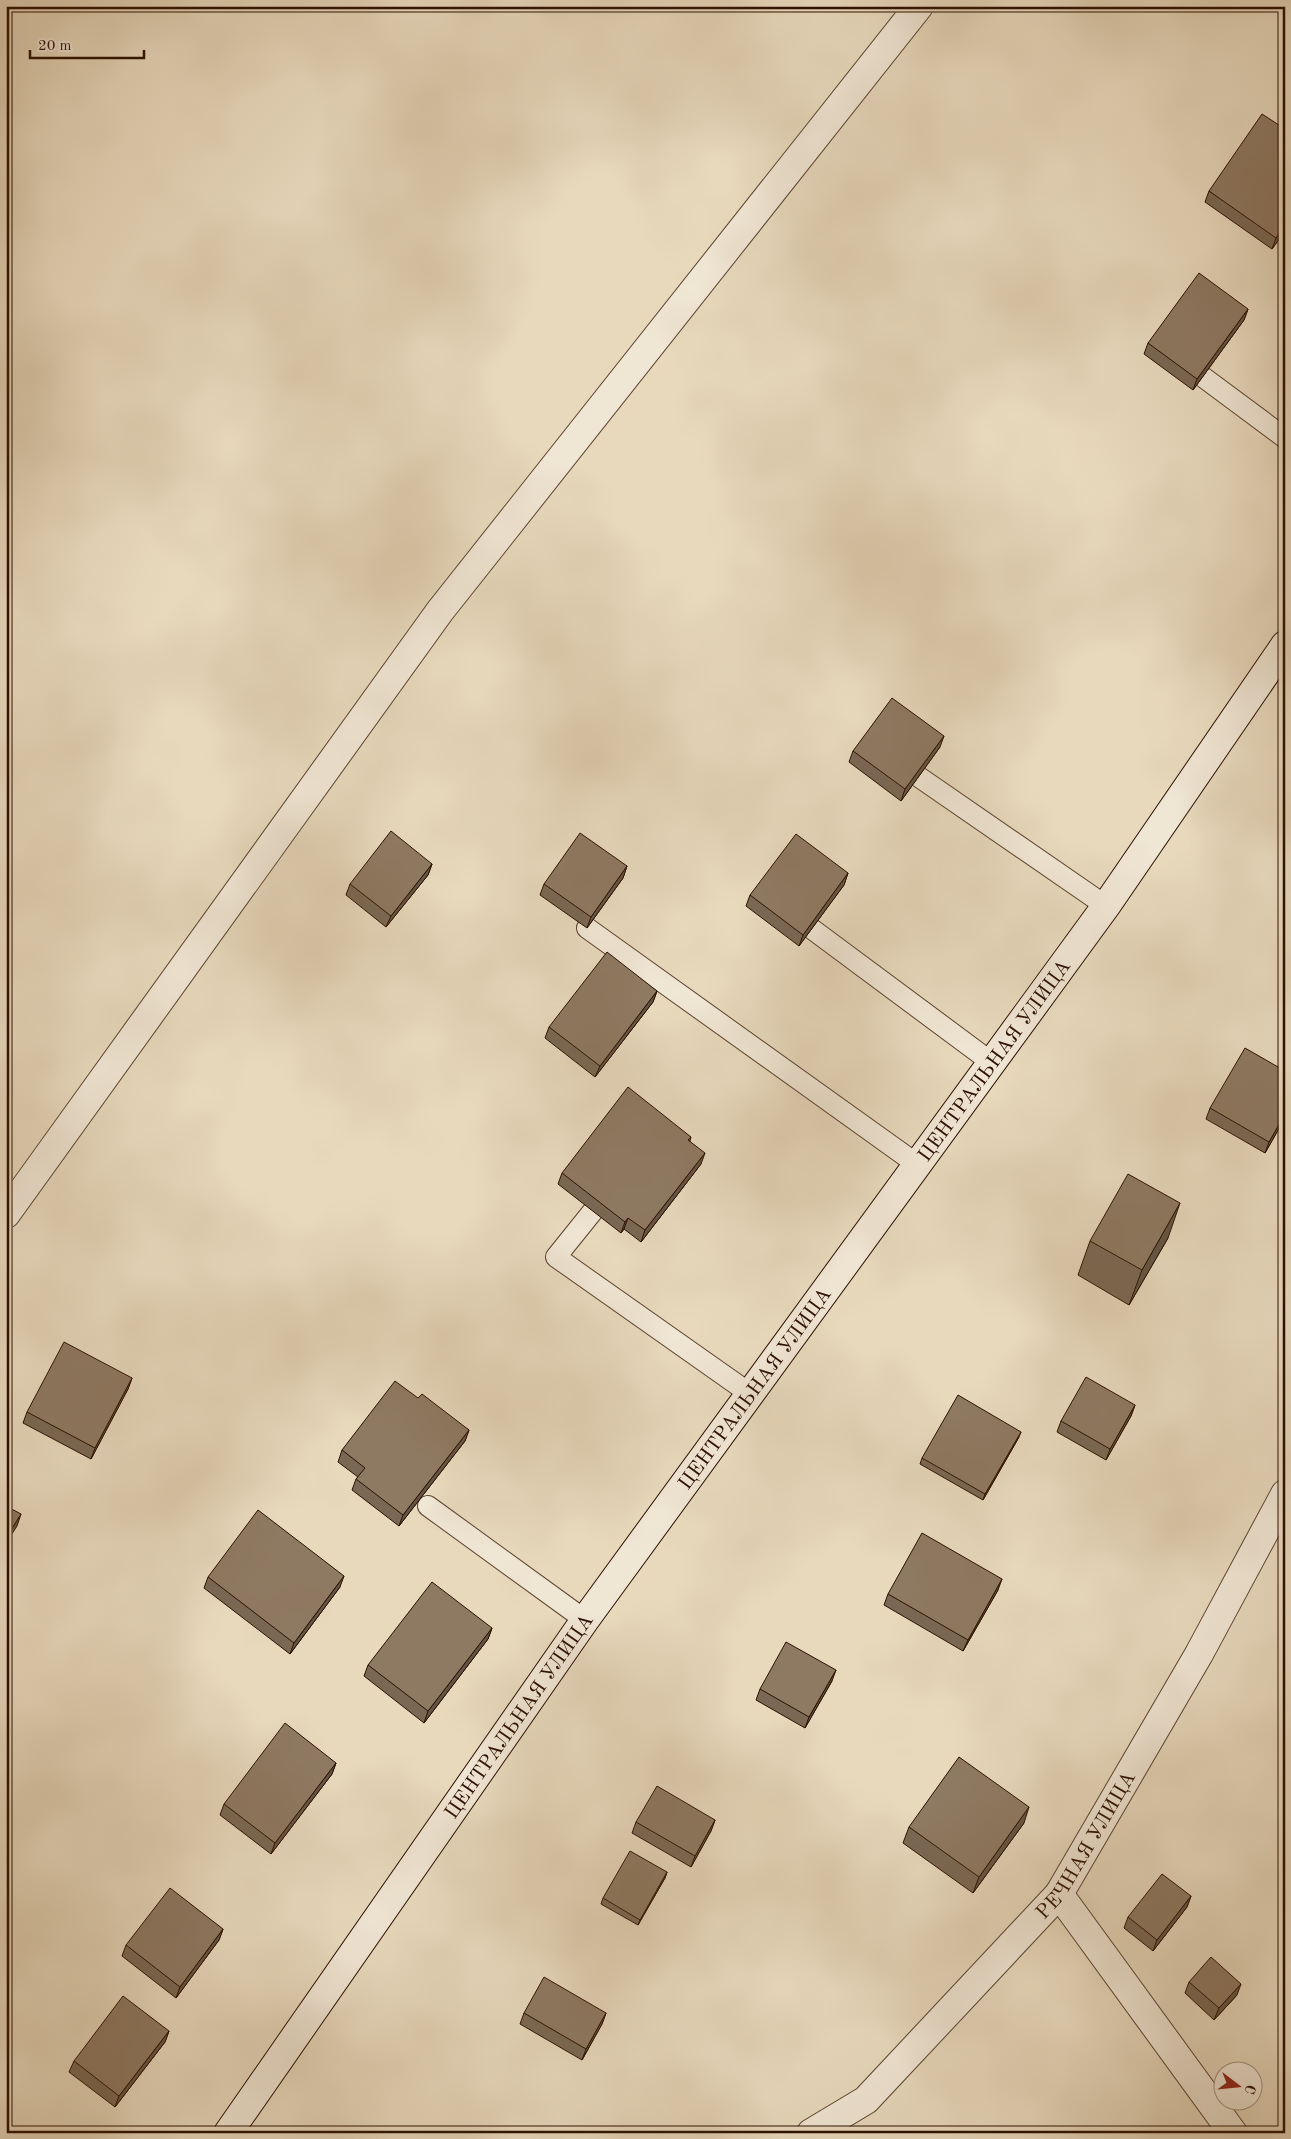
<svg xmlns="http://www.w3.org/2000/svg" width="1291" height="2139" font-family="'Old Standard TT',serif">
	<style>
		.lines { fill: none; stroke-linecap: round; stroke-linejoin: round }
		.lane-casing { stroke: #5b422f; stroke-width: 22 }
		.street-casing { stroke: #5b422f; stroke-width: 30 }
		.secondary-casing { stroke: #2c1000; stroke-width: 30 }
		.lane { stroke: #f0e6d4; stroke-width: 20 }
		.street { stroke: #f0e6d4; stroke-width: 28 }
		.secondary { stroke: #f0e6d4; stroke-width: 28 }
		.wall { fill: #7a6854; stroke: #2c1000 }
		.shaded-wall { fill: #635545; stroke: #2c1000 }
		.building { fill: #8e7962; stroke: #2c1000 }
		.labels { text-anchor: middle; stroke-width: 4; stroke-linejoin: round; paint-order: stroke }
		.street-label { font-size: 20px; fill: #2c1000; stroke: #f0e6d4 }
	</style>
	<rect width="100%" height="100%" fill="#e8d9bd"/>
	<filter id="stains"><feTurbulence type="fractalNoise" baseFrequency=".004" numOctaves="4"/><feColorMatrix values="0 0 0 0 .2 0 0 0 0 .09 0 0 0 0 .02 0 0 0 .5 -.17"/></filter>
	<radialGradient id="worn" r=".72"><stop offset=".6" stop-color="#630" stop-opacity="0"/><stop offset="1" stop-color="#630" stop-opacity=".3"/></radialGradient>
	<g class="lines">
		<g class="lane-casing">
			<g id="lane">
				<path d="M1203,377L1285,438"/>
				<path d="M919,777L1106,906"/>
				<path d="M587,928L918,1165"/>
				<path d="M812,929L991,1062"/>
				<path d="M593,1211L556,1257L749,1393"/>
				<path d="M428,1506L585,1620"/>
			</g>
		</g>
		<g class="street-casing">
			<g id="street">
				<path d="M6,1214L440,611L919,6"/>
				<path d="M1059,1894L1233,2133"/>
				<path id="s1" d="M811,2133L866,2100L1059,1894L1199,1654L1285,1494"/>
			</g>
		</g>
		<g class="secondary-casing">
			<g id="secondary">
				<path id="s2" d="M228,2133L585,1620L1106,906L1285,645"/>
			</g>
		</g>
		<use href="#lane" class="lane"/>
		<use href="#street" class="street"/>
		<use href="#secondary" class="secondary"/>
	</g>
	<g class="wall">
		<path d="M1209,191L1285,231L1272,249L1205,202Z"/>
		<path d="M1248,309L1244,320L1193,390L1144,354L1148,343Z"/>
		<path d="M940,747L901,801L849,762L853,751Z"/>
		<path d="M432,864L428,875L386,927L346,895L350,884Z"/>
		<path d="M627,866L623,878L587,928L540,895L544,884Z"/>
		<path d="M848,873L844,885L799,946L746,906L750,895Z"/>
		<path d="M657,991L653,1002L595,1077L545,1038L549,1027Z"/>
		<path d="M1285,1071V1118L1265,1153L1206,1119L1210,1108Z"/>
		<path d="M691,1137L690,1141L701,1164L641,1242L624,1229L621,1233L558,1184L562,1173Z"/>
		<path d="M1168,1238L1129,1305L1078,1275L1090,1241Z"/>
		<path d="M132,1378L128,1389L91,1459L23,1423L27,1412Z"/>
		<path d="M418,1398L469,1430L465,1441L399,1526L352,1490L356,1479L358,1477L338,1462L342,1450Z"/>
		<path d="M1135,1405L1131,1416L1106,1460L1057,1432L1061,1421Z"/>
		<path d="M1019,1437L983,1500L920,1464L922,1458Z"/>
		<path d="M208,1577L340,1587L290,1654L204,1588Z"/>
		<path d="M998,1590L963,1651L884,1605L888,1594Z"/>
		<path d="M492,1628L488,1639L424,1723L364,1676L368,1665Z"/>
		<path d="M832,1681L805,1728L756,1700L760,1689Z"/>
		<path d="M336,1763L332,1774L271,1854L220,1815L224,1804Z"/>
		<path d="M715,1820L711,1831L691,1867L632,1833L636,1822Z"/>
		<path d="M1024,1823L973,1893L903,1843L909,1827Z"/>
		<path d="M667,1872L665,1878L638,1925L601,1904L603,1898Z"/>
		<path d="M1191,1896L1187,1907L1153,1951L1124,1928L1128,1917Z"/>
		<path d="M223,1929L219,1940L176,1998L122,1956L126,1945Z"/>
		<path d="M1189,1982L1237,1995L1214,2020L1185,1993Z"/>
		<path d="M524,2013H606L602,2024L582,2060L520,2024Z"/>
		<path d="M169,2031L165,2042L115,2107L69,2072L74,2061Z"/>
	</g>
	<g class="shaded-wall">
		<path d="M1285,225V231L1272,249L1276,238Z"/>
		<path d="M1248,309L1244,320L1193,390L1197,379Z"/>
		<path d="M944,736L940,747L901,801L905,789Z"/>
		<path d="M432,864L428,875L386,927L391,916Z"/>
		<path d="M627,866L623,878L587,928L591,917Z"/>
		<path d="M848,873L844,885L799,946L803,935Z"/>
		<path d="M657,991L653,1002L595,1077L600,1066Z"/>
		<path d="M1285,1114V1118L1265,1153L1269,1142Z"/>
		<path d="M705,1153L701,1164L641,1242L645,1230Z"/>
		<path d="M1180,1203L1168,1238L1129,1305L1142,1270Z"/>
		<path d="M628,1218L624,1229L621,1233L625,1222Z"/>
		<path d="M132,1378L128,1389L91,1459L95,1448Z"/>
		<path d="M1135,1405L1131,1416L1106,1460L1110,1449Z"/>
		<path d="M469,1430L465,1441L399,1526L403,1515Z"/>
		<path d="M1021,1432L1019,1437L983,1500L985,1494Z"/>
		<path d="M21,1514L17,1526L6,1543V1538Z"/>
		<path d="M344,1576L340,1587L290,1654L294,1643Z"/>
		<path d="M1002,1579L998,1590L963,1651L968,1640Z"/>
		<path d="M492,1628L488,1639L424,1723L428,1711Z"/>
		<path d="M836,1670L832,1681L805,1728L809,1717Z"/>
		<path d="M336,1763L332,1774L271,1854L275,1843Z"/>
		<path d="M1029,1807L1024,1823L973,1893L979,1877Z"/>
		<path d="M715,1820L711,1831L691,1867L695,1856Z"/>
		<path d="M667,1872L665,1878L638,1925L640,1920Z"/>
		<path d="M1191,1896L1187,1907L1153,1951L1157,1940Z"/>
		<path d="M223,1929L219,1940L176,1998L180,1987Z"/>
		<path d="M1241,1984L1237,1995L1214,2020L1219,2008Z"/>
		<path d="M606,2013L602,2024L582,2060L586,2049Z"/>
		<path d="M169,2031L165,2042L115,2107L119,2096Z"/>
	</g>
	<g class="building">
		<path d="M1262,114L1285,129V225L1276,238L1209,191Z"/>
		<path d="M1199,273L1248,309L1197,379L1148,343Z"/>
		<path d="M892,698L944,736L905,789L853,751Z"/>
		<path d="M391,831L432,864L391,916L350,884Z"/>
		<path d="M580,833L627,866L591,917L544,884Z"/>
		<path d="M796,834L848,873L803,935L750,895Z"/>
		<path d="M607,952L657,991L600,1066L549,1027Z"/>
		<path d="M1245,1048L1285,1071V1114L1269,1142L1210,1108Z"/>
		<path d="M628,1087L691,1137L688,1140L705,1153L645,1230L628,1218L625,1222L562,1173Z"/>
		<path d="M1128,1174L1180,1203L1142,1270L1090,1241Z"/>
		<path d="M64,1342L132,1378L95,1448L27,1412Z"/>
		<path d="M1086,1377L1135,1405L1110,1449L1061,1421Z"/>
		<path d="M395,1381L418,1398L422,1394L469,1430L403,1515L356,1479L365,1468L342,1450Z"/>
		<path d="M958,1395L1021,1432L985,1494L922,1458Z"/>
		<path d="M6,1506L21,1514L6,1538Z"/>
		<path d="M258,1510L344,1576L294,1643L208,1577Z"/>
		<path d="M922,1533L1002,1579L968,1640L888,1594Z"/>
		<path d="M432,1582L492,1628L428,1711L368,1665Z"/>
		<path d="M786,1642L836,1670L809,1717L760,1689Z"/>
		<path d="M285,1723L336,1763L275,1843L224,1804Z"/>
		<path d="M959,1757L1029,1807L979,1877L909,1827Z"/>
		<path d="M657,1786L715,1820L695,1856L636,1822Z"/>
		<path d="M630,1851L667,1872L640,1920L603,1898Z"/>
		<path d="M1162,1874L1191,1896L1157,1940L1128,1917Z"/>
		<path d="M170,1888L223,1929L180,1987L126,1945Z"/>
		<path d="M1211,1957L1241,1984L1219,2008L1189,1982Z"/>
		<path d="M544,1977L606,2013L586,2049L524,2013Z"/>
		<path d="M123,1996L169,2031L119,2096L74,2061Z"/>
	</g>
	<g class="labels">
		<g class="street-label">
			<text dy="7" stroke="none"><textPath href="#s2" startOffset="1318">ЦЕНТРАЛЬНАЯ УЛИЦА</textPath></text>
			<text dy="7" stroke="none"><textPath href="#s2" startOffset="912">ЦЕНТРАЛЬНАЯ УЛИЦА</textPath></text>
			<text dy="7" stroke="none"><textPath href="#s2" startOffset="508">ЦЕНТРАЛЬНАЯ УЛИЦА</textPath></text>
			<text dy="7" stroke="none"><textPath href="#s1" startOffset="402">РЕЧНАЯ УЛИЦА</textPath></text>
		</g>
	</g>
	<rect width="1291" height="2139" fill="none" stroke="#e8d9bd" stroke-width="25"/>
	<rect x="8" y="8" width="1276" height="2124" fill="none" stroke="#2c1000" stroke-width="2.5"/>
	<rect x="12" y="12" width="1266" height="2114" fill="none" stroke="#2c1000"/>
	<g transform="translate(1238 2086) rotate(106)"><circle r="24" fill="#f0e6d4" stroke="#a2907f"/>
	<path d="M0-4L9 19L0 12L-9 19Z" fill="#8f2418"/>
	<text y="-8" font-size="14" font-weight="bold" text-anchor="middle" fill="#2c1000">С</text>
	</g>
	<path d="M30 50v8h114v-8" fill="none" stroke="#2c1000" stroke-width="2.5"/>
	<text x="38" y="50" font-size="15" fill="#2c1000" stroke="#f0e6d4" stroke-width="4" paint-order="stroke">20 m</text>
	<rect width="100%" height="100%" filter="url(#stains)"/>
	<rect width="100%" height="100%" fill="url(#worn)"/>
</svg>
